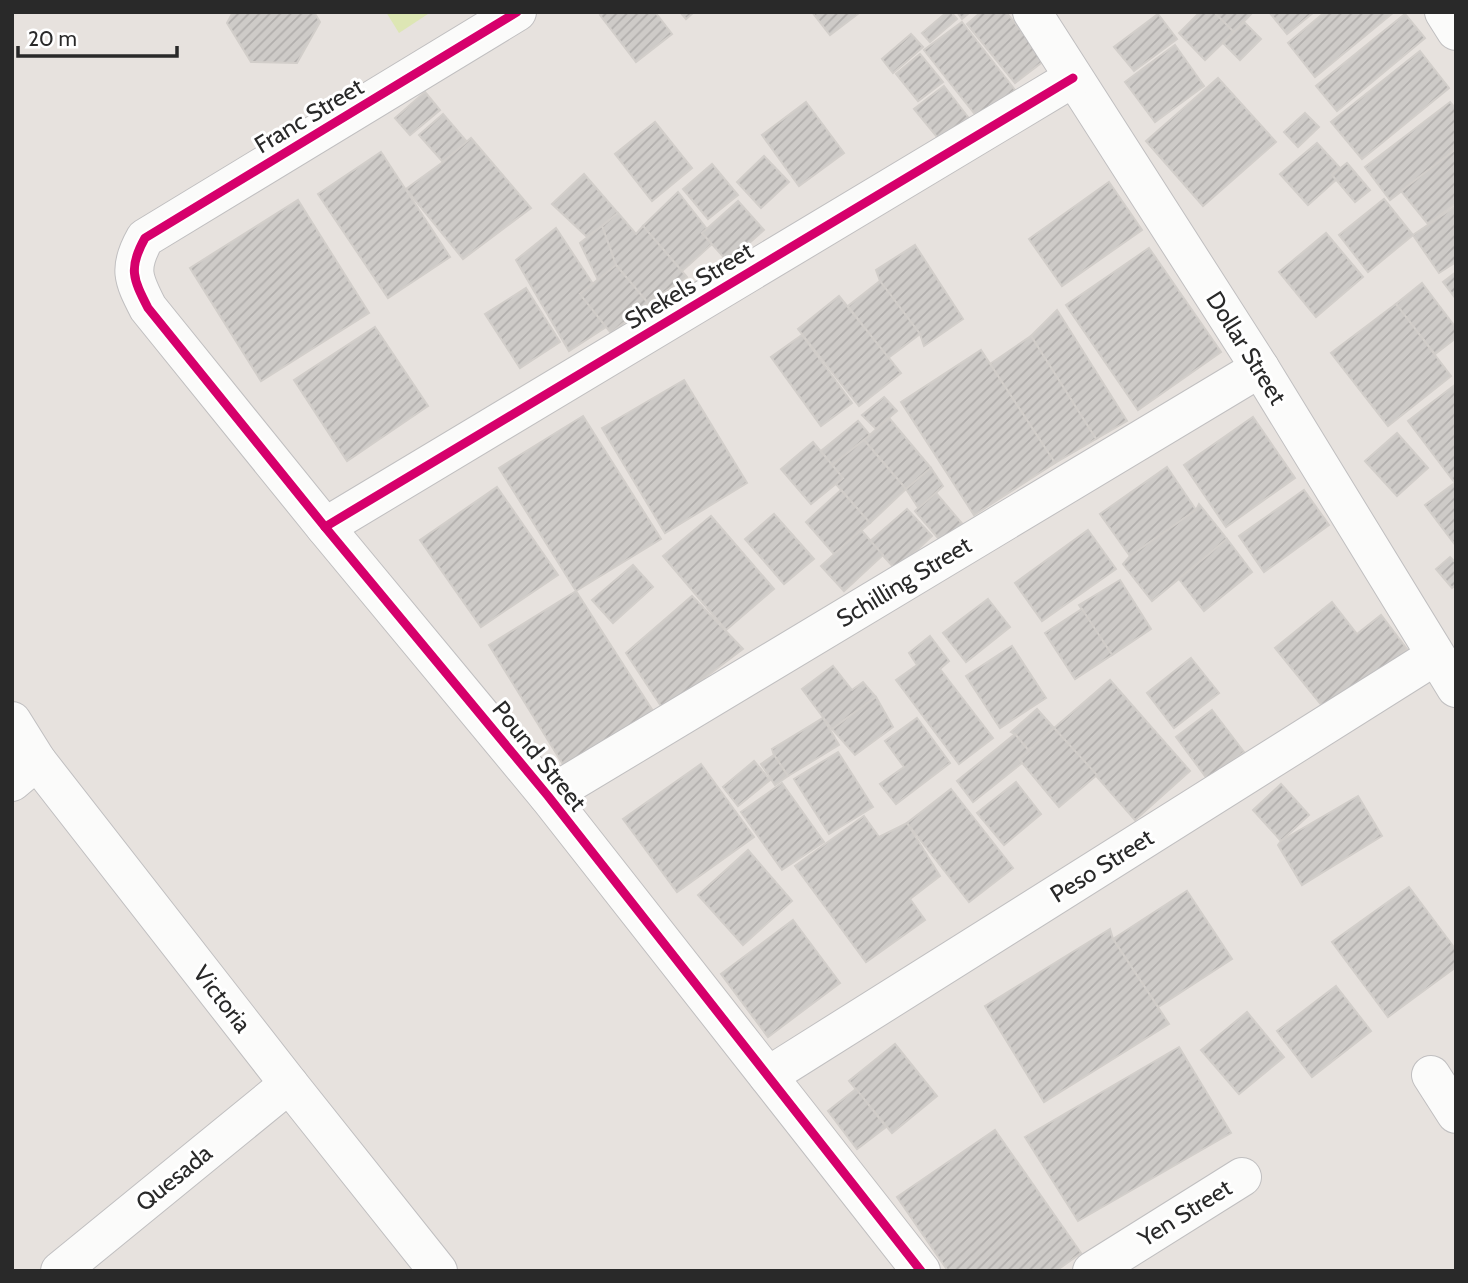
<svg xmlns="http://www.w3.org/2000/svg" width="1468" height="1283" font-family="Cabin,sans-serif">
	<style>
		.pitch { fill: #dde6b4 }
		.building { fill: url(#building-hatch); stroke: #d2ceca; stroke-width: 2 }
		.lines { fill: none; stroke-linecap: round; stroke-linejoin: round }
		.minor-casing { stroke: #c0bfc0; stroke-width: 40 }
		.minor { stroke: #fbfbfa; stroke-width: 38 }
		.cycleway-casing { stroke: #fff; stroke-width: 13 }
		.cycleway { stroke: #d6006c; stroke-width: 9 }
		.labels { text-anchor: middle; stroke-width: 6; stroke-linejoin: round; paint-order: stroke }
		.street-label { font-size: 24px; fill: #292929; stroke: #fff }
	</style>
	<defs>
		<pattern id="building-hatch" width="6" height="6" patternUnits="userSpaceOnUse" patternTransform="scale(1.75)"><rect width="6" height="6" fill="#cecbc8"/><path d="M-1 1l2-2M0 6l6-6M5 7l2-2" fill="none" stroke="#b1aeac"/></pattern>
	</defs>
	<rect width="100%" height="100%" fill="#e7e2de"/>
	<path class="pitch" d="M386,12H431L399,33Z"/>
	<g class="building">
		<path d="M233,12H314L320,22L297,63L251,62L227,23Z"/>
		<path d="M604,12H655L672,34L636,62L600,15Z"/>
		<path d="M680,12H694L686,19Z"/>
		<path d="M812,12H859V13L830,35Z"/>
		<path d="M947,12H951L957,19L930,42L922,33Z"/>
		<path d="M957,12H970L962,19Z"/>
		<path d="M981,12H1006L1045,60L1015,83L967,24Z"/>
		<path d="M1200,12H1214L1234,32L1205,60L1179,33Z"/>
		<path d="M1214,12H1251L1252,13L1234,32Z"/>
		<path d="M1269,12H1314L1287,34Z"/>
		<path d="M1325,12H1394L1315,77L1288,43Z"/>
		<path d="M1158,14L1177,39L1134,71L1114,47Z"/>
		<path d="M1405,14L1425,38L1337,111L1316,86Z"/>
		<path d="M962,22L1015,90L978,118L924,50Z"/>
		<path d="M1244,22L1261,39L1240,60L1223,43Z"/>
		<path d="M911,34L923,47L893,73L882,59Z"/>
		<path d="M1175,45L1204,86L1155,122L1125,82Z"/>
		<path d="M1420,51L1449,88L1362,159L1331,122Z"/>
		<path d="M920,54L943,82L918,101L896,74Z"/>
		<path d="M1218,78L1276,142L1203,206L1146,141Z"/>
		<path d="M944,86L971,121L942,143L914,109Z"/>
		<path d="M425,92L440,110L410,135L395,118Z"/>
		<path d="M806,102L844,153L799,186L762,135Z"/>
		<path d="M1450,102L1456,109V149L1390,200L1365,167Z"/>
		<path d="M1305,113L1319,127L1298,147L1284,132Z"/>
		<path d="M443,114L467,142L443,162L419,135Z"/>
		<path d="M655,122L692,168L652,201L615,154Z"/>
		<path d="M471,138L531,208L463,259L406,189L443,162Z"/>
		<path d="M1317,143L1340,168L1332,175L1336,180L1308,205L1280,174Z"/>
		<path d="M1456,149V203L1428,224L1401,191Z"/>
		<path d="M381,152L450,257L388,298L318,194Z"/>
		<path d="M764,156L789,182L761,208L737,182Z"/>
		<path d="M1347,163L1370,190L1355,202L1332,175Z"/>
		<path d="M712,164L738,195L708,219L683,189Z"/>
		<path d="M584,174L618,213L587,237L552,204Z"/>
		<path d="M1109,182L1142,230L1062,286L1029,239Z"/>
		<path d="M678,192L707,229L702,233L712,244L682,271L643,226Z"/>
		<path d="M1384,199L1413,235L1368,272L1339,235Z"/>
		<path d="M298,200L369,313L261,381L190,268Z"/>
		<path d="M738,201L764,230L728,262L702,233Z"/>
		<path d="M1456,206V262L1439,273L1413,235Z"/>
		<path d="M618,213L636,234L643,226L687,277L648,303L616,265L602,226Z"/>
		<path d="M602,226L616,265L598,280L580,243Z"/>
		<path d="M556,228L593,284L580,294L606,327L569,351L516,260Z"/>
		<path d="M1326,233L1363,277L1316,317L1279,272Z"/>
		<path d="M915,245L963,319L924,346L920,334L880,281L876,270Z"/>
		<path d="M1149,248L1221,352L1138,410L1066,305Z"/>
		<path d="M616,265L648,303L611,333L580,294Z"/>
		<path d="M1456,272V299L1443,282Z"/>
		<path d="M880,281L920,334L888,358L848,306Z"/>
		<path d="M1422,283L1456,328V338L1435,354L1396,304Z"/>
		<path d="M526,288L560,342L520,368L485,314Z"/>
		<path d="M839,296L901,373L859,406L798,329Z"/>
		<path d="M1396,304L1451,376L1388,426L1331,353Z"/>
		<path d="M1057,310L1127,421L1096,439L1031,336Z"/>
		<path d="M375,327L428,406L347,461L294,380Z"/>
		<path d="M802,335L852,403L821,426L771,357Z"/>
		<path d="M1031,336L1096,439L1055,463L990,364Z"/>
		<path d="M981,350L1055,463L974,515L901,402Z"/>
		<path d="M684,380L747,483L665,533L602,428Z"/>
		<path d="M1456,384V482L1455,483L1408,421Z"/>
		<path d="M884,397L897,411L876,429L862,415Z"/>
		<path d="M583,416L661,539L576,591L499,468Z"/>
		<path d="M1253,417L1295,478L1226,527L1184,465Z"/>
		<path d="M889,418L931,468L906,489L864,440Z"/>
		<path d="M858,421L870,435L832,465L821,451Z"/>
		<path d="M1397,433L1428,468L1397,496L1365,461Z"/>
		<path d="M864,440L906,489L870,523L836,484L843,478L832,465Z"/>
		<path d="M813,442L843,478L811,504L781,469Z"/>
		<path d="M1167,467L1196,510L1130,556L1100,514Z"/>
		<path d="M931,468L943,486L919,509L906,489Z"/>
		<path d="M1456,482V546L1425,505Z"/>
		<path d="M497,487L558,575L481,627L420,540Z"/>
		<path d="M841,490L870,523L834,554L806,522Z"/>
		<path d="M1304,490L1329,525L1264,572L1239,536Z"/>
		<path d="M936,493L965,527L944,545L915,511Z"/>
		<path d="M1199,504L1227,539L1152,601L1123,564L1130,556L1196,510Z"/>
		<path d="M907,509L932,536L896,570L870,541Z"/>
		<path d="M774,514L814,559L784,584L745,539Z"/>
		<path d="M711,516L774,589L726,630L663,556Z"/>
		<path d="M861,530L883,555L844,591L821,566Z"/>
		<path d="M1088,530L1116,569L1042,621L1015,583Z"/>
		<path d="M1227,539L1252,572L1204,611L1179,579Z"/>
		<path d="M1450,557L1456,563V585L1452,588L1436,569Z"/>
		<path d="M633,565L653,587L613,623L592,600Z"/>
		<path d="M1120,580L1151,629L1112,655L1079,605Z"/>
		<path d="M576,591L653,711L564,766L489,645Z"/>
		<path d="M692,596L743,649L663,709L626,653Z"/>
		<path d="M988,599L1010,627L966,662L943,633Z"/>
		<path d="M1332,602L1357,634L1381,615L1407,649L1328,713L1275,648Z"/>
		<path d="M1082,609L1112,655L1075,679L1045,633Z"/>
		<path d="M930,636L949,661L940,669L993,738L959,764L896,680L917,665L909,653Z"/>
		<path d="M1012,646L1046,698L1000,728L966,676Z"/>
		<path d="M1191,658L1219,693L1174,728L1147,693Z"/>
		<path d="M833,666L852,690L863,682L876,697L832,729L802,689Z"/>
		<path d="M1110,680L1190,771L1135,820L1054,728Z"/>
		<path d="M876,697L893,727L855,755L832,729Z"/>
		<path d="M1037,709L1054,728L1029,751L1015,734L1011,732Z"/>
		<path d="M1212,710L1244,752L1208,780L1176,737Z"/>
		<path d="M823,718L839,745L788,776L774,755L772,749Z"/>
		<path d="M917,718L950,763L896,804L880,784L904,767L885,741Z"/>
		<path d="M1054,728L1097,775L1059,807L1019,759Z"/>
		<path d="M1015,734L1029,751L1019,759L1022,763L973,802L957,781Z"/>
		<path d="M838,752L873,807L829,834L794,779Z"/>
		<path d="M774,755L788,776L775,785L761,764Z"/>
		<path d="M754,761L770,780L738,806L723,787Z"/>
		<path d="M701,764L754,837L677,892L623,819Z"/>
		<path d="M1016,782L1041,814L1004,845L977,813Z"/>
		<path d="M782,783L824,842L782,870L741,812Z"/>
		<path d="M1281,784L1309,815L1281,841L1253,810Z"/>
		<path d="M951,789L1013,868L969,902L907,823Z"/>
		<path d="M1358,796L1382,836L1302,885L1278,845L1281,841Z"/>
		<path d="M864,816L879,837L907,823L940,876L910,899L925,920L866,962L795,866Z"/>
		<path d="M748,850L792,901L743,945L698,895Z"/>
		<path d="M1409,887L1456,950V967L1388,1017L1332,942Z"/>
		<path d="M1187,891L1232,959L1158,1007L1113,939Z"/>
		<path d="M793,920L840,983L768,1037L721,974Z"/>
		<path d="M1110,929L1113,939L1169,1024L1044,1102L985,1006Z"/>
		<path d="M1336,986L1371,1031L1312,1077L1277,1031Z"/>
		<path d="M1247,1012L1284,1057L1239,1094L1201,1050Z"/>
		<path d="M895,1044L937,1096L892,1133L849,1081Z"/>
		<path d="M1179,1047L1231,1133L1078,1221L1025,1137Z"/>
		<path d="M856,1089L886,1127L857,1149L828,1111Z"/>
		<path d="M995,1130L1081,1253L1056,1271H948L897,1197Z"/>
	</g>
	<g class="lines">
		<g class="minor-casing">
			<g id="minor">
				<path d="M517,12L145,238C128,268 133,279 148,308L325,527L548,796L921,1271"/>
				<path d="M1032,12L1260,368L1456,688"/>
				<path d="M1444,12L1456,31"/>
				<path d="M325,527L1073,78"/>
				<path d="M12,721L37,761L289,1084L438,1271"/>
				<path d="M12,782L37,761"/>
				<path d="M548,796L1260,368"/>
				<path d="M1431,1075L1456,1114"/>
				<path d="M768,1076L1435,656"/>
				<path d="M60,1271L289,1084"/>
				<path d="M1092,1271L1242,1177"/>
			</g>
		</g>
		<use href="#minor" class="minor"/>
		<g class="cycleway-casing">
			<g id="cycleway">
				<path d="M517,12L145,238C128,268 133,279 148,308L325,527L548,796L921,1271"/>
				<path d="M325,527L1073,78"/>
			</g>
		</g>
		<use href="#cycleway" class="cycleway"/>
	</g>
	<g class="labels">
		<g class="street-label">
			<text transform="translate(309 116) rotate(-31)" y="8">Franc Street</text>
			<text transform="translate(689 286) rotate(-31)" y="8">Shekels Street</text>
			<text transform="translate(1246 348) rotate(58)" y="8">Dollar Street</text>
			<text transform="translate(904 582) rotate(-31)" y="8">Schilling Street</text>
			<text transform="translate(539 756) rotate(51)" y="8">Pound Street</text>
			<text transform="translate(1102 866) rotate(-32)" y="8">Peso Street</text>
			<text transform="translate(222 999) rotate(52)" y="8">Victoria</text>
			<text transform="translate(174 1178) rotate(-39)" y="8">Quesada</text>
			<text transform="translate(1185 1213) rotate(-32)" y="8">Yen Street</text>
		</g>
	</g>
	<rect width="1468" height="1283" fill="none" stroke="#292929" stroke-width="28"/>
	<path d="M18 46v10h159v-10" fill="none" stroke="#292929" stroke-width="3.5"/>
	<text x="28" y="46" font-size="21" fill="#292929" stroke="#ffffff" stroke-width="5" paint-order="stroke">20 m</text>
</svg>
